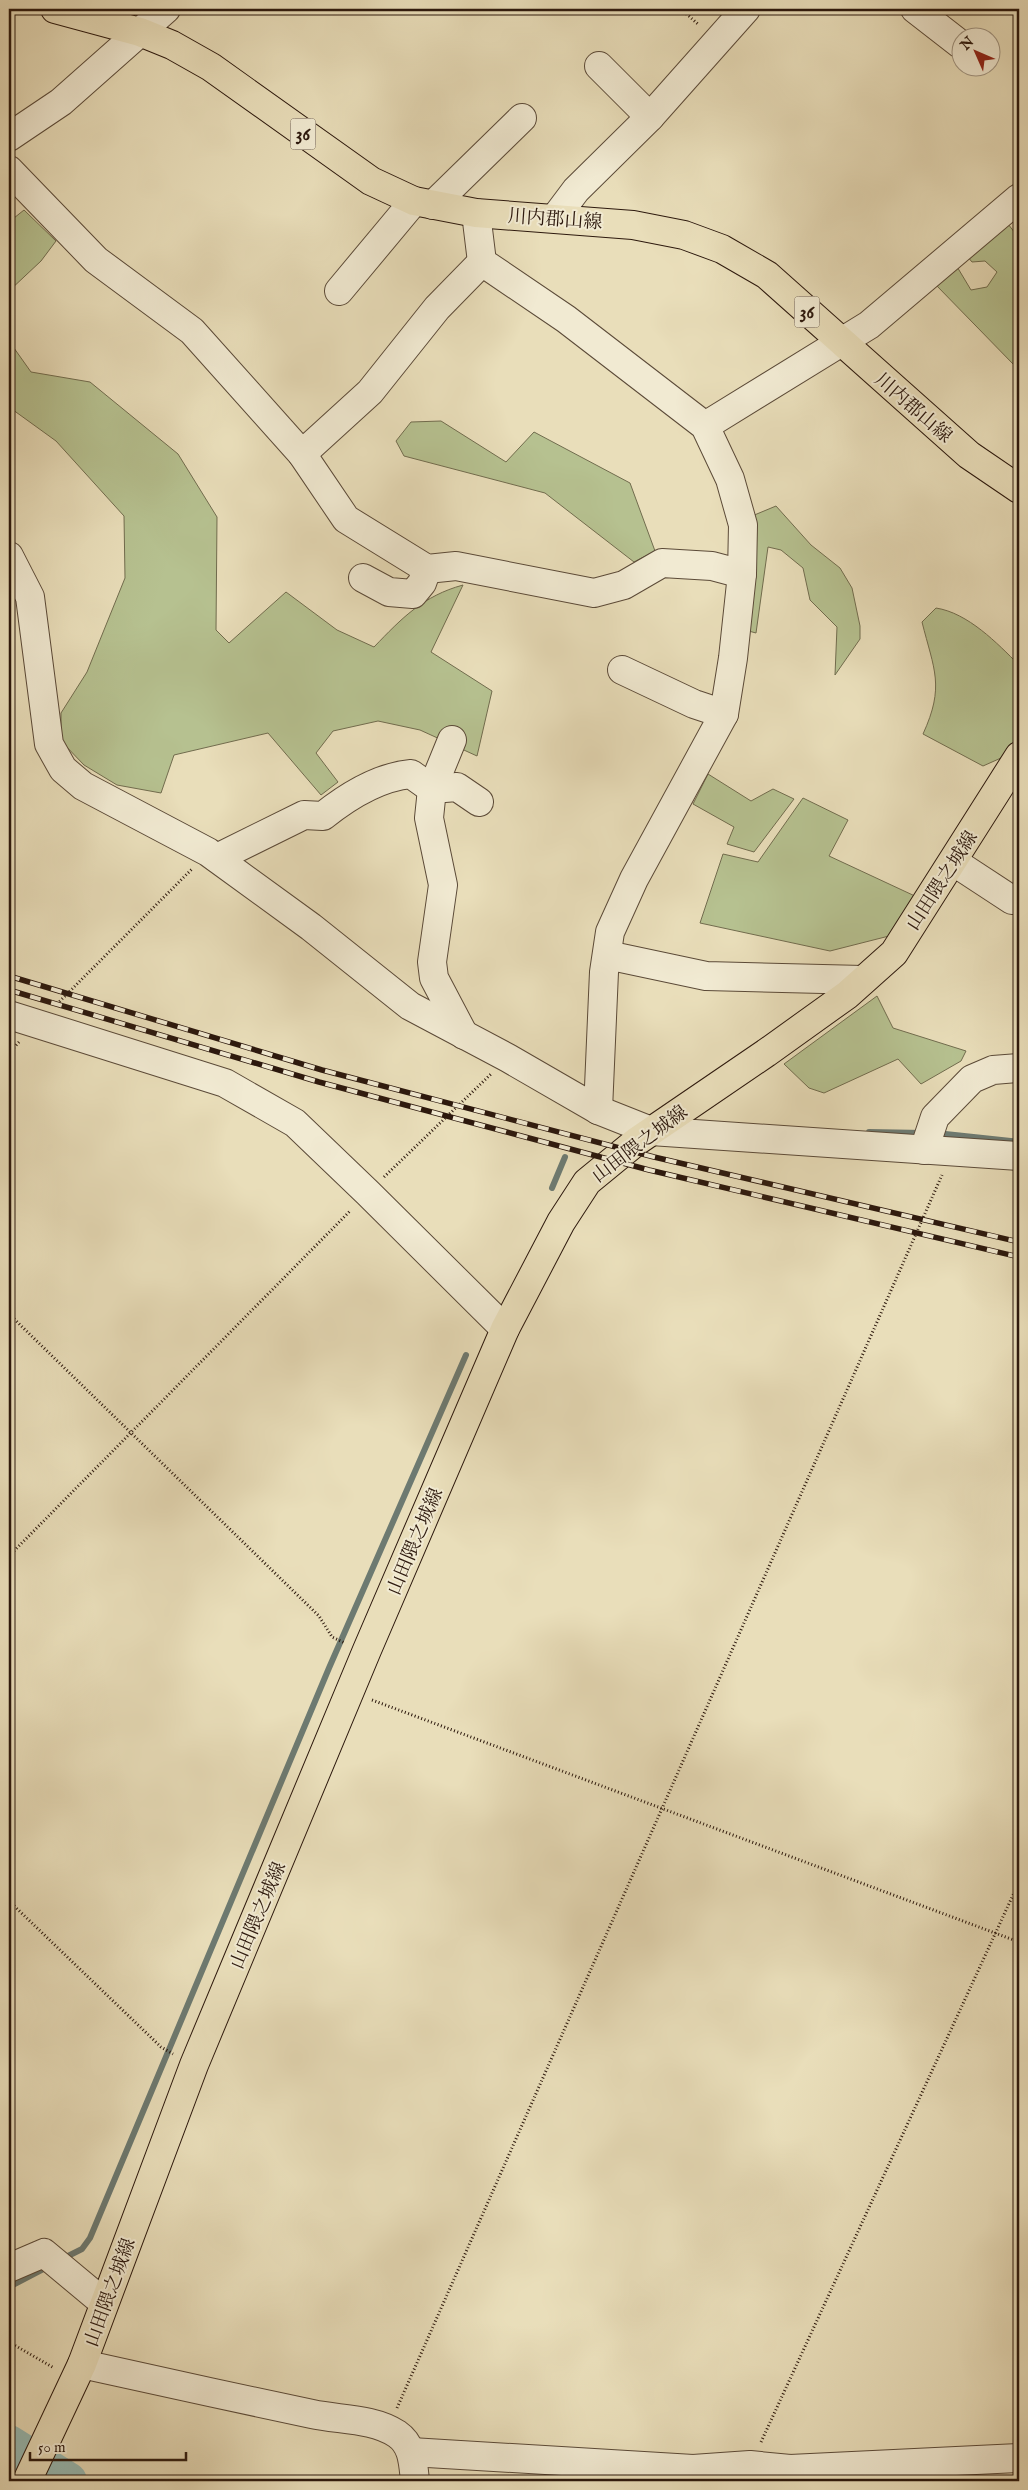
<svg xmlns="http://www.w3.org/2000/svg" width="1028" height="2490" font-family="'IM FELL English','Noto Serif JP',serif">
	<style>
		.green { fill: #b6c190; stroke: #716c4e }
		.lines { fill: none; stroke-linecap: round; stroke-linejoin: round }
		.stream { stroke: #6d7a71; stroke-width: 6 }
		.river { stroke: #98bbb4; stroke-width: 38 }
		.minor-casing { stroke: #5b4a38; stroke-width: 30 }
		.major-casing { stroke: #2c180d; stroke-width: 30 }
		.path { stroke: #2c180d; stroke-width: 3; stroke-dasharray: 1 2.5; stroke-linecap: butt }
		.minor { stroke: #f1ead2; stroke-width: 28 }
		.major { stroke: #e9deba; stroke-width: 28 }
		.rail-casing { stroke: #2c180d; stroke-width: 5.5 }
		.rail { stroke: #f1ead2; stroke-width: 4; stroke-dasharray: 11; stroke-linecap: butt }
		.labels { text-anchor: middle; stroke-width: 4; stroke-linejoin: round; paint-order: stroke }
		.shield { fill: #f1ead2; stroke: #675748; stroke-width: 1 }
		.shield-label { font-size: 18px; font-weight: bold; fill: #2c180d }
		.street-label { font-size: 19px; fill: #2c180d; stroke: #f1ead2 }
	</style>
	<rect width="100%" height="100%" fill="#e9deba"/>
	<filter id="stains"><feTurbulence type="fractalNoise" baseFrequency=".004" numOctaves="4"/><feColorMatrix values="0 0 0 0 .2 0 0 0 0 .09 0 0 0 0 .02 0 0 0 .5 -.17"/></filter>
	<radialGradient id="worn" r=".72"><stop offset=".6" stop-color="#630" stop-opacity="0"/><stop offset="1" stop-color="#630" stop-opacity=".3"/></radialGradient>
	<g class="green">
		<path d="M24,210L56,241L41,261L9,291V222Z"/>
		<path d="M1008,224L1019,238V360L1014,365L936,285L956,265L971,290L987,287L997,272L985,261L972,262L967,256Z"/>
		<path d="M9,341L31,372L90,382L178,454L217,517L216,630L229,643L286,592L337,630L374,647C402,618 423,596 463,585L431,652L492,691L477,756L420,730L378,721L333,731L316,753L338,782L321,795L268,733L174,755L161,793L117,785L84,765L61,741V713L87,672L125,578L124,516L56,441L9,407Z"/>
		<path d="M441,421L506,462L534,432L630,483L655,551L634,562L545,493L404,456L396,441L411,422Z"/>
		<path d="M776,506L811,545L840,568L852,588L860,626V639L835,675L837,627L810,600L803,568L781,550L768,547L756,633L745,630L752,516Z"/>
		<path d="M936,608C968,613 997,643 1019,665V741L1010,754L983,766L923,734C945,686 934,670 922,622Z"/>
		<path d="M708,774L751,801L773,789L794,799L754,852L727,844L734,827L693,804Z"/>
		<path d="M803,798L848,820L829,856L917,897L889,936L830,951L700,923L723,854L758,862Z"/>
		<path d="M877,996L893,1028L966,1051L961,1061L921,1084L898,1059L824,1093L809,1088L784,1064Z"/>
	</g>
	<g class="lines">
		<g class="stream">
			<path d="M869,1132L924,1133"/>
			<path d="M936,1133L1019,1142"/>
			<path d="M552,1188L565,1157"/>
			<path d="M62,2259L82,2249L90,2238L329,1668L466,1355"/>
			<path d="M9,2287L49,2266"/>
		</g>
		<path class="river" d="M9,2444L68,2481"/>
		<g class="minor-casing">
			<g id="minor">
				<path d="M915,9L960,44"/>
				<path d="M599,66L650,117"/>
				<path d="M9,137L61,102L166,9"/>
				<path d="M9,170L96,260L192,331L302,454L370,392L437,308L482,262"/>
				<path d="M433,205L522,118"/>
				<path d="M476,213L482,262L566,319L705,426L730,479L743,525L742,574L733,658L724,714L634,879L610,932L604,972L598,1110"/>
				<path d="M555,218L576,190L650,117L746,9"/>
				<path d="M339,291L414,201"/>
				<path d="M705,426L869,325L1019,198"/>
				<path d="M302,454L346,519L427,569L456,566L594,593L624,585L662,563L712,566L742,574"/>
				<path d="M9,556L30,597L49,744L63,769L83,786L208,852L311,927L410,1006L508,1058L598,1110L651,1131L1019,1156"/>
				<path d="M363,578L389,592L413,594L422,583L427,569"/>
				<path d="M622,670L694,704L724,714"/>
				<path d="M452,740L432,789L429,818L443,885L432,962L434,978L464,1035"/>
				<path d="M217,858L304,815L323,816C348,796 378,777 411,774L432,789L457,787L479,802"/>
				<path d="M954,862L1012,900"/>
				<path d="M607,955L706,976L863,980"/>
				<path d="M9,1015L225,1083L295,1123L368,1193L505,1329"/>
				<path d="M924,1150L935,1117L972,1079L993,1070L1019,1068"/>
				<path d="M9,2268L44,2253L104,2303"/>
				<path d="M82,2364C159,2381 235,2398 312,2414C339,2420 373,2418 397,2434C413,2445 413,2463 415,2481"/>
				<path d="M411,2452L693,2469L750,2465L790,2469L1019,2458"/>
			</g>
		</g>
		<g class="major-casing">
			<g id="major">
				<path d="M55,9L140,32L172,45L211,67L371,181L414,201L476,213L633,225L684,235L722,249L767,275L969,455L1019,489"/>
				<path d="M27,2481L82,2364L194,2065L367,1650L505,1329L561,1222L587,1182L637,1141L766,1053L847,995L894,953L1019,756"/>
			</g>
		</g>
		<g class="path">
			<path d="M681,9L699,25"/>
			<path d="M57,1004L192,869"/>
			<path d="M9,1053L19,1042"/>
			<path d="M384,1177L491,1074"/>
			<path d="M9,1314L319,1616L332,1637L345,1643"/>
			<path d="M9,1556L351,1210"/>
			<path d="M372,1700L1019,1942"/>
			<path d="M9,1901L161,2047L173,2054"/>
			<path d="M9,2342L54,2368"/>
			<path d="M397,2408L942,1175"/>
			<path d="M761,2442L1019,1882"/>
		</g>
		<use href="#minor" class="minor"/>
		<use href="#major" class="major"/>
		<g class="rail-casing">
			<g id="rail">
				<path d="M9,976L322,1070L654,1157L1019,1242"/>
				<path d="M9,990L319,1082L649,1170L1019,1257"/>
			</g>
		</g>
		<use href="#rail" class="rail"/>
	</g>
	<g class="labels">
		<g class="shield">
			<rect x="290.5" y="118.5" width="25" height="31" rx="4"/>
			<rect x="794.5" y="296.5" width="25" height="31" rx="4"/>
		</g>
		<g class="shield-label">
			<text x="303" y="140">36</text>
			<text x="807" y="318">36</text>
		</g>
		<g class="street-label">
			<text transform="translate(555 218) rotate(4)" y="7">川内郡山線</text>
			<text transform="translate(914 407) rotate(41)" y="7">川内郡山線</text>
			<text transform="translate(941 880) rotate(-57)" y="7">山田隈之城線</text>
			<text transform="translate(639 1143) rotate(-37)" y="7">山田隈之城線</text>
			<text transform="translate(414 1541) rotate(-67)" y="7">山田隈之城線</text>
			<text transform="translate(257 1915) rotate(-67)" y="7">山田隈之城線</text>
			<text transform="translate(109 2292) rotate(-70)" y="7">山田隈之城線</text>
		</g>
	</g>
	<rect width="1028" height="2490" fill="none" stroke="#e9deba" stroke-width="30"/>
	<rect x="10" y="10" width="1008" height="2470" fill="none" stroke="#2c180d" stroke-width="2.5"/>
	<rect x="15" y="15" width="998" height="2460" fill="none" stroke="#2c180d"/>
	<g transform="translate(976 52) rotate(315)"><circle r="24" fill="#f1ead2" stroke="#a29683"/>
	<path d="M0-4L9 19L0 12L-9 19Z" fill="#8f2418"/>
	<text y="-8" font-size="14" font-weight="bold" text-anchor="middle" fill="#2c180d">N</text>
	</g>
	<path d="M30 2452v8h156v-8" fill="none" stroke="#2c180d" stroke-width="2.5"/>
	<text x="38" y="2452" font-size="15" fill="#2c180d" stroke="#f1ead2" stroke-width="4" paint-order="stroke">50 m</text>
	<rect width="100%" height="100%" filter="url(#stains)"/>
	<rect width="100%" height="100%" fill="url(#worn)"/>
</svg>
